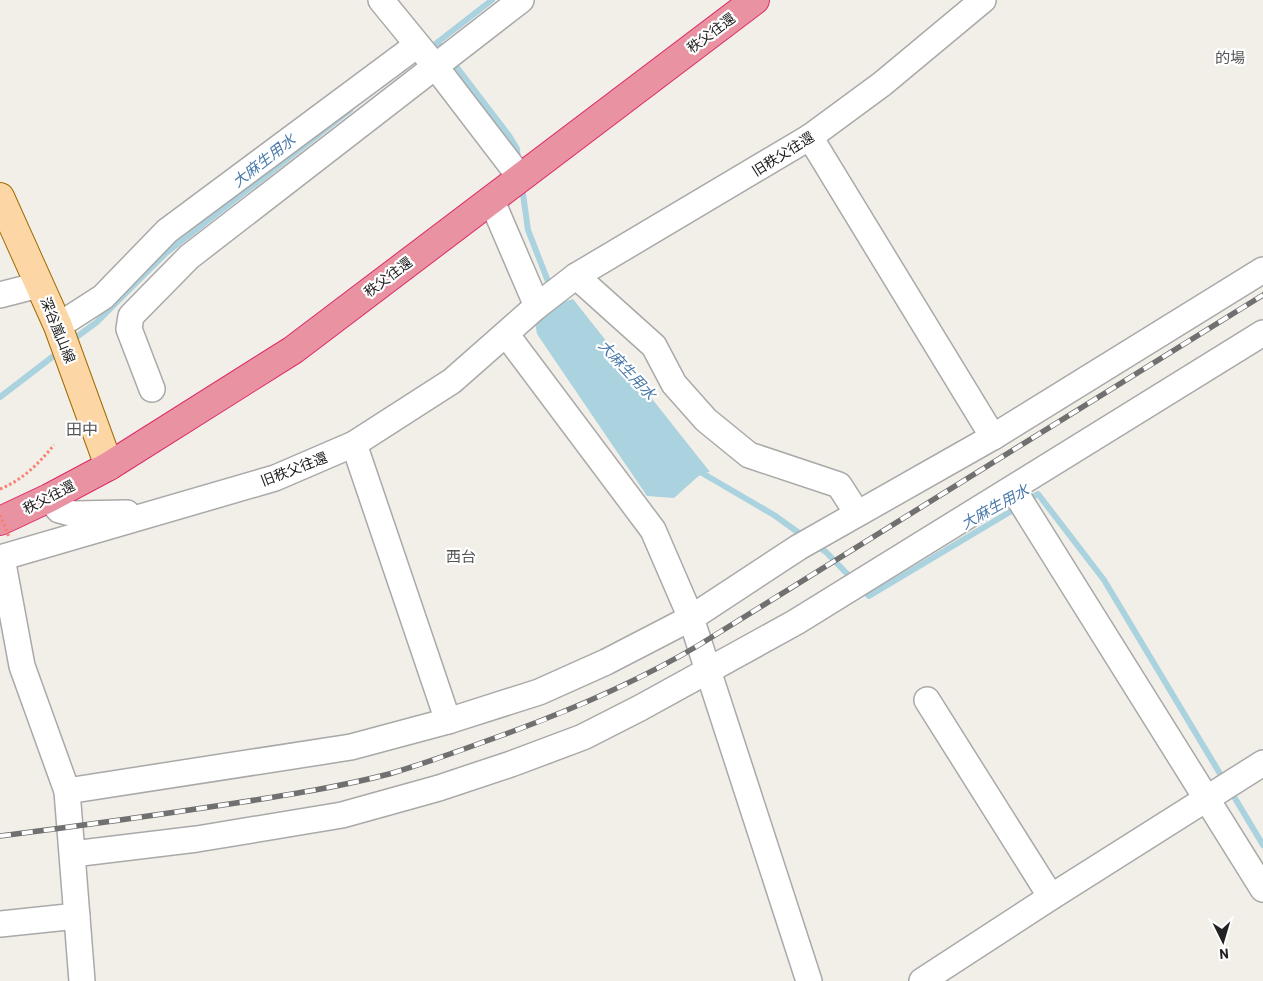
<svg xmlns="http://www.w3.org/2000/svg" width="1263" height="981" font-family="Barlow,'Noto Sans JP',sans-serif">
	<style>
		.water { fill: #aad3df }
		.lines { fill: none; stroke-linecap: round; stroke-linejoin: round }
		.stream { stroke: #aad3df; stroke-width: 6 }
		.minor-casing { stroke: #a9a9a9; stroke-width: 28 }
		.major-casing { stroke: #a06b00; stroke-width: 30 }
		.highway-casing { stroke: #dc2a67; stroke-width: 30 }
		.path { stroke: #fa8072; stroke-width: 3; stroke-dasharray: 2.5 2.5; stroke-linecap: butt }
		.minor { stroke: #fff; stroke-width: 25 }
		.major { stroke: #fcd6a4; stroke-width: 28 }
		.highway { stroke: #e892a2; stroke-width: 28 }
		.rail-casing { stroke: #707070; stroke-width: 5.5 }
		.rail { stroke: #fff; stroke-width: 4; stroke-dasharray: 11; stroke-linecap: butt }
		.path-bridge { stroke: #fa8072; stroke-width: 3; stroke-dasharray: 2.5 2.5; stroke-linecap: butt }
		.labels { text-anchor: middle; stroke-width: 4.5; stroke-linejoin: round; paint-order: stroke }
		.street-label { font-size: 14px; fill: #222; stroke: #fff }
		.neighbourhood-label { font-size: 15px; fill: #555; stroke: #fff }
		.water-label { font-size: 15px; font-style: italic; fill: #4a7aab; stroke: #fff }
		.quarter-label { font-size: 16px; fill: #555; stroke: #fff }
	</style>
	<rect width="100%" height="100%" fill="#f2efe9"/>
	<path class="water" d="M573,299L710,472L702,473L674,498L647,496L537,334L535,322L557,304Z"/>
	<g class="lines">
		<g class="stream">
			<path d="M438,42L492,0"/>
			<path d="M429,49L438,42L446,53"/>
			<path d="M452,61L510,137L517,149L518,160"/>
			<path d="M522,187L528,230L551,289"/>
			<path d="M71,341L97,322L166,253L350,110"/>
			<path d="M0,397L60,351"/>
			<path d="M695,471L702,473L774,515L806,538"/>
			<path d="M1026,501L1038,494L1104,580L1225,782"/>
			<path d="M816,545L826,552L854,581"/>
			<path d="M861,588L869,596L1018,507"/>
			<path d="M1230,790L1263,845"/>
		</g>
		<g class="minor-casing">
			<g id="minor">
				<path d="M381,0L435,66L520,177"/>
				<path d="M810,137L993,437"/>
				<path d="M491,199L537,306"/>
				<path d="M576,276L654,346L674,384L706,420L749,455L839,485L857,513"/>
				<path d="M0,295L39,285"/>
				<path d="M58,326L103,297L167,231L417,45"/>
				<path d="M506,334L653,530L691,618L809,981"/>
				<path d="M152,389L129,329L131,316L189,257L521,0"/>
				<path d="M354,444L448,721"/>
				<path d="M1013,489L1263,889"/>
				<path d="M49,498L59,510L74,514L127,513"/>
				<path d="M0,558L275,478L354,444L452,381L537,306L576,276L810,137L882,84L983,0"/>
				<path d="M2,558L22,666L67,791L82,981"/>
				<path d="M927,700L1051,897"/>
				<path d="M67,791L351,747L448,721L539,692L606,662L691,618L799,547L993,437L1263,270"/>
				<path d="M73,854L197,839L342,815L439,788L511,764L583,737L640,708L796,622L1263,333"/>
				<path d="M0,924L77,916"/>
				<path d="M922,981L1051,897L1263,763"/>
			</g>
		</g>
		<g class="major-casing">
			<path id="major" d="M0,197L58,326L109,466"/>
		</g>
		<g class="highway-casing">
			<path id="highway" d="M0,521L49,498L109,466L293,350L755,0"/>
		</g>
		<path class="path" d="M0,489C23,480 39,463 54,445"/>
		<use href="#minor" class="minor"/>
		<use href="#major" class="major"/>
		<use href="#highway" class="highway"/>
		<g class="rail-casing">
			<path id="rail" d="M0,836C79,826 158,815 236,803C287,795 339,787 389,774C423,764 456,752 489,740C562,714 634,684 699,645L1263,295"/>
		</g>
		<use href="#rail" class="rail"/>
		<path class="path-bridge" d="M0,515L9,537"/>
	</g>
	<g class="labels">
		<g class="street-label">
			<text transform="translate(711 33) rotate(-37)" y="5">秩父往還</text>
			<text transform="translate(783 154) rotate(-32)" y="5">旧秩父往還</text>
			<text transform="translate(388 277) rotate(-37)" y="5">秩父往還</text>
			<text transform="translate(58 330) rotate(68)" y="5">深谷嵐山線</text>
			<text transform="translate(294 469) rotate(-21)" y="5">旧秩父往還</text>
			<text transform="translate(49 497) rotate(-27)" y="5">秩父往還</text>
		</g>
		<g class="neighbourhood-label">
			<text x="1230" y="63">的場</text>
			<text x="461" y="562">西台</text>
		</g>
		<g class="water-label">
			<text transform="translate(264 161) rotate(-38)" y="5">大麻生用水</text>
			<text transform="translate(627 370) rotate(47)" y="5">大麻生用水</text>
			<text transform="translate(995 507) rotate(-29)" y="5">大麻生用水</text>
		</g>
		<g class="quarter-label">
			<text x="82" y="435">田中</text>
		</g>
	</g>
	<g transform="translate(1223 941) rotate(175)" stroke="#ffffff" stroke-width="4" paint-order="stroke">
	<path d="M0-4L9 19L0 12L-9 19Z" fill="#222222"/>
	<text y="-8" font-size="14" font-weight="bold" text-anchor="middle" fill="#222222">N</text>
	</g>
</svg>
